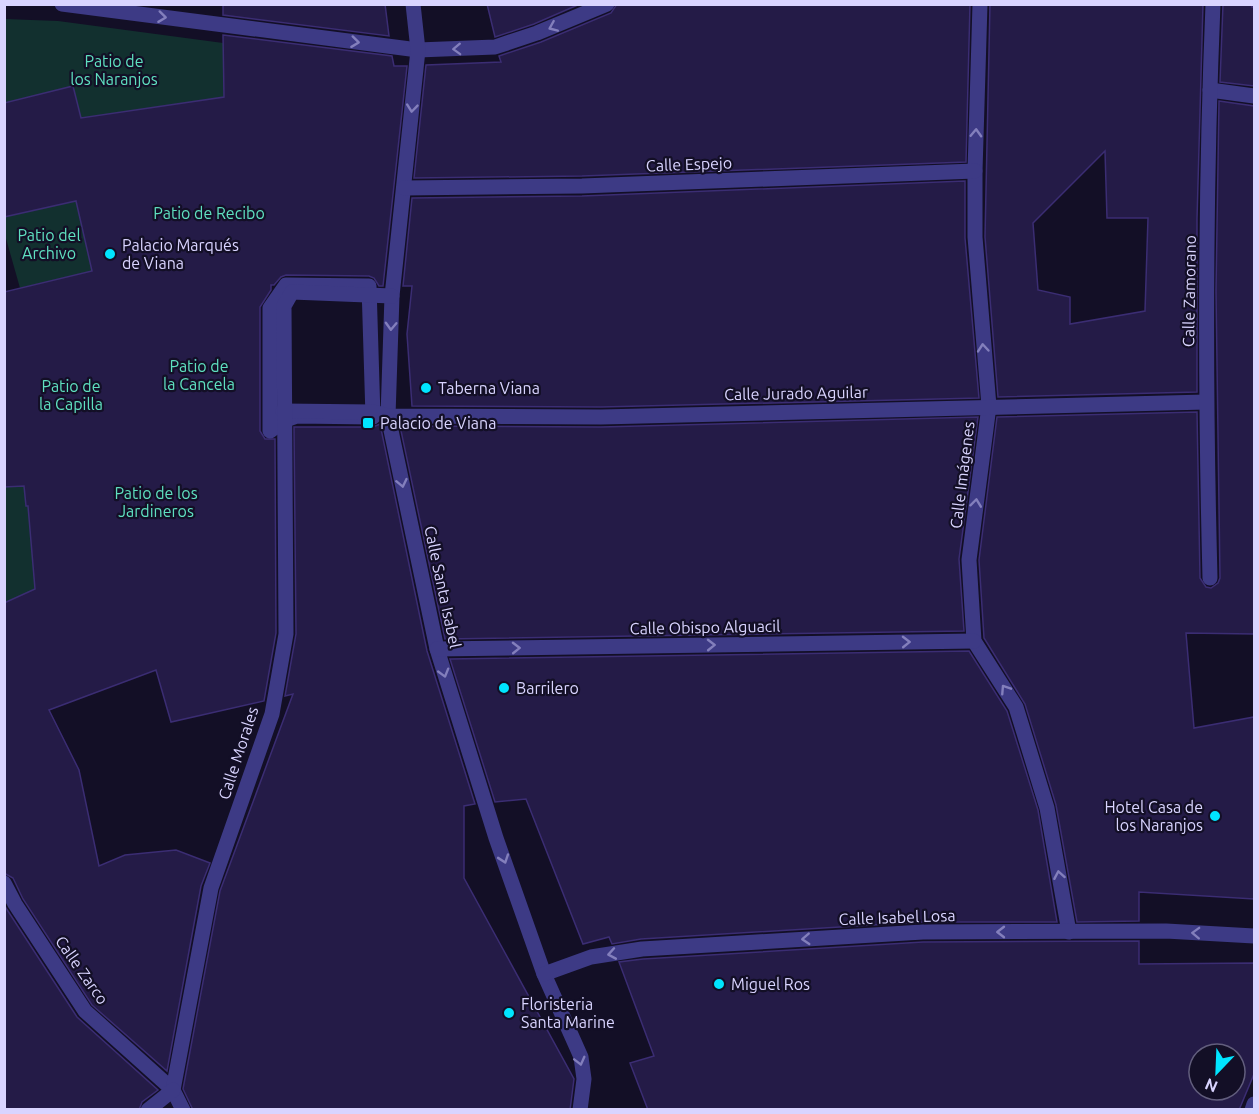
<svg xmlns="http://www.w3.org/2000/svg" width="1259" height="1114" font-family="Ubuntu,sans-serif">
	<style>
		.green { fill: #12302f }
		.building { fill: #241b47; stroke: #3b2d73; stroke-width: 1.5; fill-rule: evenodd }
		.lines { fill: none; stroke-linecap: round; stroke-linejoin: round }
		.street { stroke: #3d3a85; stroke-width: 15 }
		.oneway { stroke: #837fbc }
		.poi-dot { fill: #00e5ff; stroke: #130f26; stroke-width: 2 }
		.labels { text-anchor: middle; stroke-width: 4.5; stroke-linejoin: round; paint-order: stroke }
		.park-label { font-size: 16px; fill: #5fe0c0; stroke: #130f26 }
		.street-label { font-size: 16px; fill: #d9d4ff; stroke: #130f26 }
		.poi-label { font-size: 16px; fill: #d9d4ff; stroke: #130f26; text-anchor: start }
	</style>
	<rect width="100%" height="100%" fill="#130f26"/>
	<g class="green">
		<path d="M5,19L58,21L223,43L224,97L81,118L5,103Z"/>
		<path d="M77,201L92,271L20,288L5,235L4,217Z"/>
		<path d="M182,473L35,589L5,603V487L24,486L27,506Z"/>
	</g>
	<g class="building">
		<path d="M223,4H385L389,36L223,15Z"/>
		<path d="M487,4H580L534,24L495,37Z"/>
		<path d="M617,4H970L966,162L582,176L414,178L426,65L501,62L499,56L541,42L611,13Z"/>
		<path d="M990,4H1203L1197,219V392L998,397L985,237ZM1105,151L1107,218H1148L1145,311L1070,324V297L1038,290L1033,223Z"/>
		<path d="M1223,4H1251L1252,7H1254V86L1220,82Z"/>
		<path d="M223,35L392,56L394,66H407L383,286H379L374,278L369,276L286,275L281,277L274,285H271V290L260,307V431L265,439H275L276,633L264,701L171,722L156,670L49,710L79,770L99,866L125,855L176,850L210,863L201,886L167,1071L92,1005L23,899L13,878L4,873V603L35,589L28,506H26L24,486L4,487V292L92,271L76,201L4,217V103L73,86L81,118L224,97Z"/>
		<path d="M1219,101L1254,106V634L1186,633L1194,728L1254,717V899L1139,892V921L1077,922L1056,805L1025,704L984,638L979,560L997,417L1197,412L1200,578L1206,587L1211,588L1218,583L1220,578L1216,291Z"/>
		<path d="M965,181V238L979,398L601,407L412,406L407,334L412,286H403L412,198L582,196Z"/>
		<path d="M978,417L959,559L964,631L445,639L400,426L601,427Z"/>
		<path d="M380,424L427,651L475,804L464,806V878L574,1079L570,1110H193L183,1089L220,891L293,694L285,696L296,634L294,427H373Z"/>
		<path d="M969,651L1007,711L1038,810L1057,922H922L641,939L612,944L609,937L583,944L526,799L495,802L450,659Z"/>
		<path d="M4,905L77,1017L158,1090L142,1102L139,1110H4Z"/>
		<path d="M1139,941V964L1254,963V1074L1239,1110H648L630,1063L654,1056L619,962L643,959L923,942ZM1199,1054H1235V1090H1199Z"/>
	</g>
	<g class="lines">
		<g class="street">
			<path d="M62,4L418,50L495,47L537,33L607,4"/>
			<path d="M413,4L418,50L392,296L388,416L437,649L496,838L544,974L581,1057L584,1079L580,1110"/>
			<path d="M980,4L975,171V237L989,406L969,560L974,641L1016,707L1047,808L1069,932"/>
			<path d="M1210,90L1254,96"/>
			<path d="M404,188L582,186L975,171"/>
			<path d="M286,285L369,286L373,417L297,416L283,421L270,431V308Z"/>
			<path d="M283,411L373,412L388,416L601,417L1206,402"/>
			<path d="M1210,578C1205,387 1205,196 1213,4"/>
			<path d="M437,649L974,641"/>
			<path d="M4,883L15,904L85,1011L173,1090L183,1110"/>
			<path d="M544,974L591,957L642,949L923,932L1166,931L1254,936"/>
			<path d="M173,1090L211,888L272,714L286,634L284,306L292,292L392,296"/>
			<path d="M148,1110L173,1090"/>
			<path d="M1252,1110L1254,1104"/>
		</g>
	</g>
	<defs><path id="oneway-chevron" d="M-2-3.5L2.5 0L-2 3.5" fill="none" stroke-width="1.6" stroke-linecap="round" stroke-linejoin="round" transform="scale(1.5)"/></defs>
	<g class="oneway">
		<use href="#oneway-chevron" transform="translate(162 17) rotate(7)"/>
		<use href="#oneway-chevron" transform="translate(553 27) rotate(157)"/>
		<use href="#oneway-chevron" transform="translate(355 42) rotate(7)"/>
		<use href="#oneway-chevron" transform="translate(457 49) rotate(178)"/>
		<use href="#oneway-chevron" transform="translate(412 108) rotate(96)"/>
		<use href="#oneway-chevron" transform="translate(976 133) rotate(-88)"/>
		<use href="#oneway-chevron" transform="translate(391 326) rotate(92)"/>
		<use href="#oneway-chevron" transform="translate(983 348) rotate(-95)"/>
		<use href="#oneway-chevron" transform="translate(402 483) rotate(78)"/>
		<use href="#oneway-chevron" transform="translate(976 503) rotate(-83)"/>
		<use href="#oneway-chevron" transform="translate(906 642) rotate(-1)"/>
		<use href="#oneway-chevron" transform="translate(711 645) rotate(-1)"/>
		<use href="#oneway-chevron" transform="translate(516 648) rotate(-1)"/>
		<use href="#oneway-chevron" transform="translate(444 673) rotate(74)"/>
		<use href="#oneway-chevron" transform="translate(1005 689) rotate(-123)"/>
		<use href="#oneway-chevron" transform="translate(504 859) rotate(71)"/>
		<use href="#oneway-chevron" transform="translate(1059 875) rotate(-100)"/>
		<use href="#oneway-chevron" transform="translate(1001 932) rotate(-180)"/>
		<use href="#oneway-chevron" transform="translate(1196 933) rotate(-178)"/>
		<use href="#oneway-chevron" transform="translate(806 939) rotate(177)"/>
		<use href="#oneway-chevron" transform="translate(612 954) rotate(170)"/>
		<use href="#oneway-chevron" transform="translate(580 1061) rotate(76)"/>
	</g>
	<g class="poi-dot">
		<circle cx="110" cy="254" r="6"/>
		<circle cx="426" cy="388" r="6"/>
		<rect x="362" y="417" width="12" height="12" rx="3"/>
		<circle cx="504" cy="688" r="6"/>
		<circle cx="1215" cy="816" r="6"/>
		<circle cx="719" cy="984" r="6"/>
		<circle cx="509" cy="1013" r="6"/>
	</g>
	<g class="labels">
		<g class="park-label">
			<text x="114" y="67">Patio de<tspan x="114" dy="18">los Naranjos</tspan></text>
			<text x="209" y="219">Patio de Recibo</text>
			<text x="49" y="241">Patio del<tspan x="49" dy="18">Archivo</tspan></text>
			<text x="199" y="372">Patio de<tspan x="199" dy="18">la Cancela</tspan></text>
			<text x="71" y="392">Patio de<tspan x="71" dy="18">la Capilla</tspan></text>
			<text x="156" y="499">Patio de los<tspan x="156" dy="18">Jardineros</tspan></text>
		</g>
		<g class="street-label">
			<text transform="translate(689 164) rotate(-2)" y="6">Calle Espejo</text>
			<text transform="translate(1189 291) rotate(-89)" y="6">Calle Zamorano</text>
			<text transform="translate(796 393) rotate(-1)" y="6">Calle Jurado Aguilar</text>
			<text transform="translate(962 475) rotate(-83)" y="6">Calle Imágenes</text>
			<text transform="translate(443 587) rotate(78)" y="6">Calle Santa Isabel</text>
			<text transform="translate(705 627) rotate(-1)" y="6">Calle Obispo Alguacil</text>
			<text transform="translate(238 753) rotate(-72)" y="6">Calle Morales</text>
			<text transform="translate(897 917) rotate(-2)" y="6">Calle Isabel Losa</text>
			<text transform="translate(82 970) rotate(55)" y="6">Calle Zarco</text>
		</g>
		<g class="poi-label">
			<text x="122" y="251">Palacio Marqués<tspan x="122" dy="18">de Viana</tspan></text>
			<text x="438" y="394">Taberna Viana</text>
			<text x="380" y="429">Palacio de Viana</text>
			<text x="516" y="694">Barrilero</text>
			<text x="1203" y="813" text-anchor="end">Hotel Casa de<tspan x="1203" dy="18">los Naranjos</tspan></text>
			<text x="731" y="990">Miguel Ros</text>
			<text x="521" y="1010">Floristeria<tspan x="521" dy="18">Santa Marine</tspan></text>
		</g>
	</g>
	<rect width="1259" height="1114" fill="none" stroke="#d9d4ff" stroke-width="12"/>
	<g transform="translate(1217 1072) rotate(203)"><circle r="28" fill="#130f26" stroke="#625e7d" stroke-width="1.5"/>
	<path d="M0-4.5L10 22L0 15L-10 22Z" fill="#00e5ff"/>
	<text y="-9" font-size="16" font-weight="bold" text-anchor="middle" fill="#d9d4ff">N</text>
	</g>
</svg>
